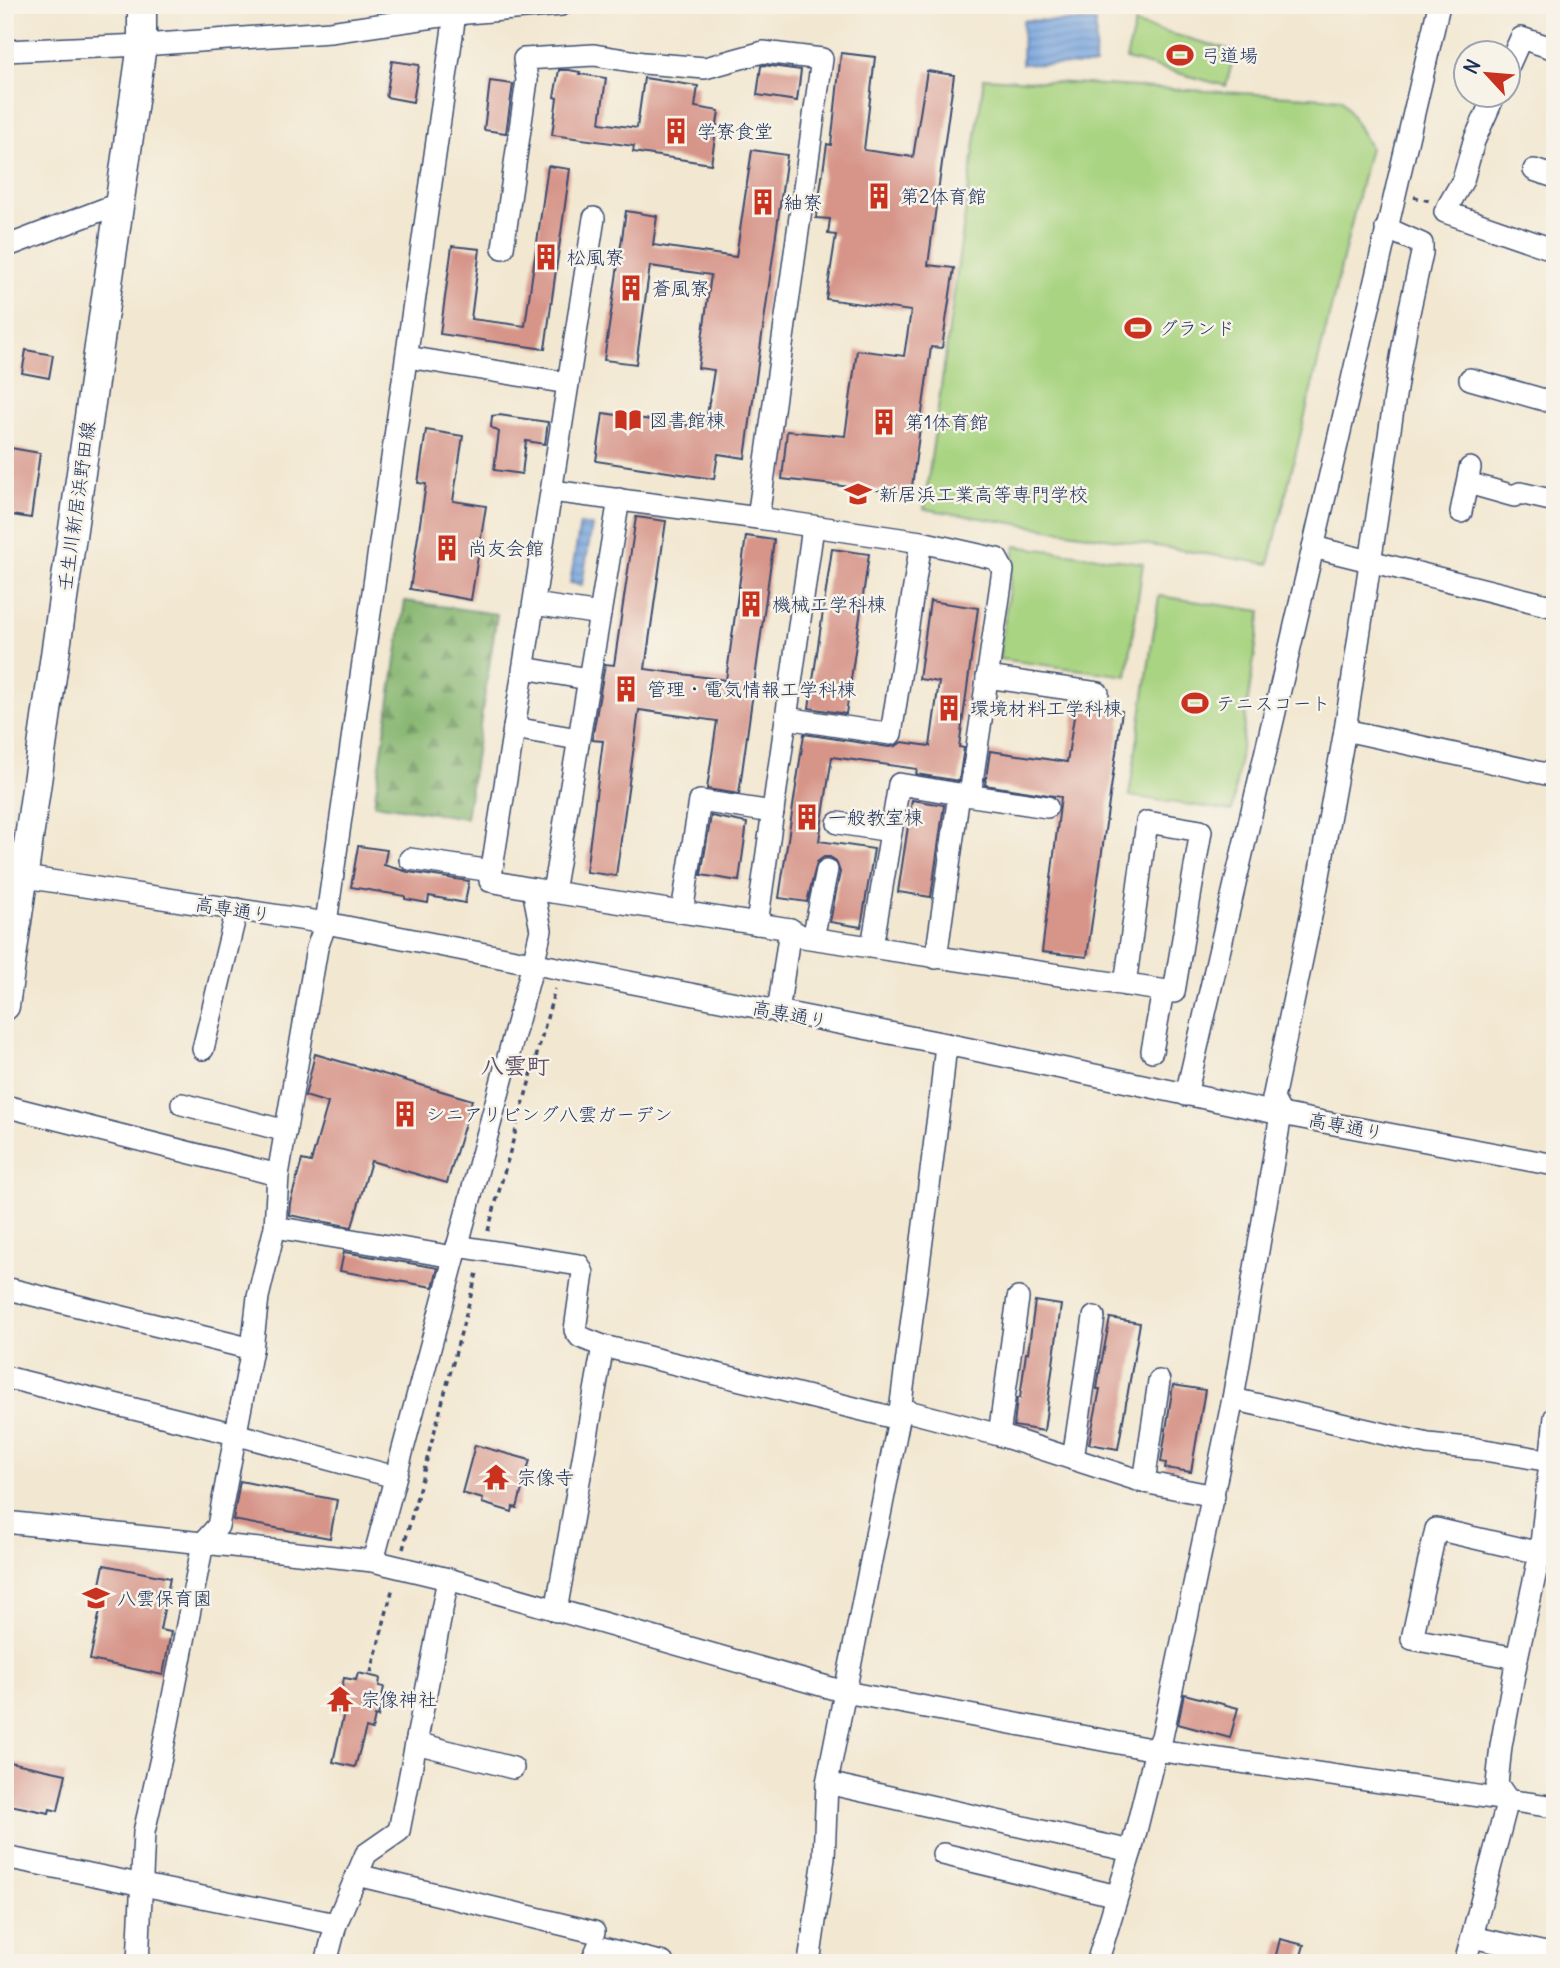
<svg xmlns="http://www.w3.org/2000/svg" width="1560" height="1968" font-family="Delius,'Klee One',sans-serif">
	<style>
		.forest { fill: url(#forest-firs); stroke: #507266; stroke-width: 2 }
		.park { fill: #a9d481; stroke: #628270; stroke-width: 2 }
		.water { fill: url(#water-rules); stroke: #48699e; stroke-width: 2 }
		.building { fill: #d7958a }
		.lines { fill: none; stroke-linecap: round; stroke-linejoin: round }
		.minor-casing { stroke: #3b4b6f; stroke-width: 24 }
		.major-casing { stroke: #3b4b6f; stroke-width: 31 }
		.path { stroke: #3b4b6f; stroke-width: 3.5; stroke-dasharray: 5 5; stroke-linecap: butt }
		.minor { stroke: #fff; stroke-width: 21 }
		.major { stroke: #fff; stroke-width: 28 }
		.labels { text-anchor: middle; stroke-width: 5; stroke-linejoin: round; paint-order: stroke }
		.poi-label { font-size: 19px; fill: #1b2f5e; stroke: #f7f3e8; text-anchor: start }
		.street-label { font-size: 19px; fill: #1b2f5e; stroke: #f7f3e8 }
		.quarter-label { font-size: 23px; font-weight: bold; fill: #5d536d; stroke: #f7f3e8 }
	</style>
	<defs>
		<pattern id="forest-firs" width="22" height="20" patternUnits="userSpaceOnUse" patternTransform="scale(1.75)"><rect width="22" height="20" fill="#86b66f"/><path d="M5 1l3.5 6h-7zM16 11l3.5 6h-7z" fill="#6d945e"/></pattern>
		<pattern id="water-rules" width="6" height="5" patternUnits="userSpaceOnUse" patternTransform="scale(1.75)"><rect width="6" height="5" fill="#75a3dd"/><path d="M0 2.5h6" fill="none" stroke="#5f85b6"/></pattern>
	</defs>
	<rect width="100%" height="100%" fill="#f7f3e8"/>
	<filter id="ink" filterUnits="userSpaceOnUse"><feTurbulence type="fractalNoise" baseFrequency=".0143" numOctaves="2"/><feDisplacementMap in="SourceGraphic" scale="14" xChannelSelector="R" yChannelSelector="G"/><feConvolveMatrix kernelMatrix="1 2 1 2 8 2 1 2 1" color-interpolation-filters="sRGB"/></filter>
	<filter id="wash" filterUnits="userSpaceOnUse"><feTurbulence type="fractalNoise" baseFrequency=".00686" numOctaves="4" result="noise"/><feDisplacementMap in="SourceGraphic" scale="28" xChannelSelector="R" yChannelSelector="G"/><feGaussianBlur stdDeviation="1.57" result="paint"/><feColorMatrix in="noise" values="0 0 0 0 0 0 0 0 0 0 0 0 0 0 0 0 0 1.4 0 .05"/><feComposite in="paint" operator="in"/></filter>
	<g filter="url(#wash)">
		<rect width="100%" height="100%" fill="#f2e7d0"/>
		<path class="forest" d="M405,601L497,614L466,818L374,804Z"/>
		<g class="park">
			<path d="M1135,24L1235,51L1226,86L1126,59Z"/>
			<path d="M984,78L1342,99L1370,147L1269,564L924,509Z"/>
			<path d="M1015,546L1143,563L1127,676L999,659Z"/>
			<path d="M1159,596L1261,611L1232,811L1129,796Z"/>
		</g>
		<g class="water">
			<path d="M1023,20L1096,22L1095,65L1022,64Z"/>
			<path d="M580,524L592,526L582,585L570,583Z"/>
		</g>
		<g id="blocks">
			<g class="building">
				<path d="M841,53L875,57L864,150L913,157L927,71L954,75L928,265L954,268L942,348L931,347L911,494L782,479L787,431L845,436L857,350L904,356L911,311L826,299L836,235L828,234L830,219L816,218L827,144L831,145Z"/>
				<path d="M392,61L419,65L413,102L386,97Z"/>
				<path d="M764,65L801,70L797,101L757,95L761,66Z"/>
				<path d="M559,70H569L580,72L579,74L606,78L600,123L637,128L644,78L698,86L695,107L719,111L711,164L633,152L634,146L552,135L557,98L554,97Z"/>
				<path d="M490,81L513,84L506,133L484,130Z"/>
				<path d="M752,150L787,155L745,458L718,454L714,479L596,461L603,413L705,428L714,370L698,368L711,275L650,266L636,364L604,360L626,211L657,216L653,245L736,257Z"/>
				<path d="M548,166L570,169L545,349L440,334L452,246L480,249L471,319L525,326Z"/>
				<path d="M26,350L53,355L49,378L22,373Z"/>
				<path d="M499,415L548,422L545,444L526,441L522,474L494,470L499,432L491,427L492,416Z"/>
				<path d="M426,430L463,436L453,501L486,506L471,600L410,589L426,484L418,483Z"/>
				<path d="M5,447L40,453L31,518L5,514Z"/>
				<path d="M636,517L666,521L645,669L726,680L746,536L774,540L739,794L707,789L717,721L639,710L616,876L586,872L603,741L592,740L605,664L614,665Z"/>
				<path d="M832,549L869,554L846,714L809,708Z"/>
				<path d="M930,601L978,608L959,747L964,748L959,781L916,774L917,769L832,757L819,841L874,849L861,927L830,922L840,872L836,861L830,857H824L817,862L807,902L779,898L804,734L889,747L896,746L902,742L930,746L939,682L919,679Z"/>
				<path d="M1076,704L1122,711L1087,957L1042,952L1061,797L985,785L990,751L1067,762Z"/>
				<path d="M912,800L944,805L931,897L898,892Z"/>
				<path d="M711,816L747,823L739,881L701,875Z"/>
				<path d="M358,846L387,850L384,865L408,872L469,881L465,903L429,896L428,903L405,899V896L351,887Z"/>
				<path d="M315,1054L472,1100L447,1183L371,1161L352,1227L289,1215L290,1203L302,1160L311,1162L328,1103L305,1096Z"/>
				<path d="M344,1252L438,1268L433,1287L340,1271Z"/>
				<path d="M1035,1301L1061,1305L1044,1431L1014,1426L1017,1398H1020L1026,1353H1028Z"/>
				<path d="M1110,1318L1140,1323L1118,1449L1089,1444L1100,1389H1097L1099,1375Z"/>
				<path d="M1173,1385L1205,1390L1191,1472L1165,1468L1166,1463L1161,1462Z"/>
				<path d="M475,1445L530,1460L517,1508L513,1507L512,1512L482,1503L483,1499L462,1493Z"/>
				<path d="M240,1481L337,1500L330,1538L233,1520Z"/>
				<path d="M104,1565L170,1578L160,1630L171,1632L163,1675L90,1660L103,1595L98,1594Z"/>
				<path d="M358,1673L380,1678L379,1686L384,1687L378,1717L375,1716L372,1730L366,1728L355,1767L333,1762L344,1712L337,1711L344,1678L356,1680Z"/>
				<path d="M1184,1694L1238,1708L1230,1738L1178,1724Z"/>
				<path d="M5,1761L66,1774L58,1811L50,1809L49,1813L5,1804Z"/>
				<path d="M1280,1939L1304,1945L1299,1963H1274Z"/>
			</g>
		</g>
	</g>
	<g filter="url(#ink)">
		<use href="#blocks" fill-opacity="0" stroke="#3b4b6f" stroke-width="2"/>
		<g class="lines">
			<g class="minor-casing">
				<g id="minor">
					<path d="M5,51L142,45L330,32L455,14L561,5"/>
					<path d="M1508,67L1521,38L1555,49"/>
					<path d="M1534,170L1555,177"/>
					<path d="M1448,206L1463,180L1474,141L1495,94"/>
					<path d="M1445,212L1555,250"/>
					<path d="M5,247L120,203"/>
					<path d="M503,248L527,80L524,59L594,55L644,63L705,68L763,52L822,59L758,518L921,542"/>
					<path d="M407,357L568,383"/>
					<path d="M1470,379L1555,403"/>
					<path d="M1468,483L1514,496L1520,493L1555,501"/>
					<path d="M552,491L758,518"/>
					<path d="M1461,512L1470,468"/>
					<path d="M1313,547L1555,607"/>
					<path d="M534,604L600,614L553,892"/>
					<path d="M600,614L619,499"/>
					<path d="M524,668L588,679"/>
					<path d="M987,677L1098,693"/>
					<path d="M786,718L891,734L921,542L997,559L1003,570L970,795"/>
					<path d="M514,728L578,739"/>
					<path d="M1345,730L1555,776"/>
					<path d="M838,823L891,831"/>
					<path d="M410,859L492,871"/>
					<path d="M5,874L326,923L946,1044L1281,1114L1555,1165"/>
					<path d="M533,889L490,881L594,218"/>
					<path d="M682,912L700,801L773,812"/>
					<path d="M757,924L813,527"/>
					<path d="M790,929L803,937L1174,992L1201,831L1147,822L1125,985"/>
					<path d="M813,938L827,870"/>
					<path d="M872,947L899,784L959,794"/>
					<path d="M936,958L959,794L1047,807"/>
					<path d="M203,1049L237,909"/>
					<path d="M1152,1051L1163,991"/>
					<path d="M1186,1095L1439,5"/>
					<path d="M182,1104L286,1131"/>
					<path d="M5,1106L278,1175"/>
					<path d="M275,1227L454,1257"/>
					<path d="M457,1246L579,1265L583,1273L575,1330L580,1337L603,1346L899,1419"/>
					<path d="M5,1288L252,1349"/>
					<path d="M5,1377L235,1434L395,1477"/>
					<path d="M1233,1399L1428,1444L1478,1449L1551,1461"/>
					<path d="M900,1409L999,1435L1144,1482L1214,1496"/>
					<path d="M999,1435L1018,1298"/>
					<path d="M1073,1459L1094,1317"/>
					<path d="M1144,1482L1159,1381"/>
					<path d="M5,1522L373,1561L448,1579L845,1692L1156,1750L1555,1807"/>
					<path d="M373,1561L533,964L541,930L533,889L790,929L778,1012"/>
					<path d="M556,1611L603,1346"/>
					<path d="M1517,1658L1412,1639L1436,1529L1540,1553"/>
					<path d="M416,1743L513,1768"/>
					<path d="M827,1783L1131,1851"/>
					<path d="M943,1854L1117,1896"/>
					<path d="M5,1857L336,1924"/>
					<path d="M357,1875L594,1932"/>
					<path d="M1472,1937L1555,1955"/>
					<path d="M138,1963L144,1832L161,1758L203,1543L218,1526L252,1349L258,1297L275,1227L278,1175L317,948L326,923L455,14L452,5"/>
					<path d="M326,1963L336,1924L366,1854L399,1831L448,1579"/>
					<path d="M591,1963L598,1947L663,1963"/>
					<path d="M809,1963L824,1858L827,1783L899,1419L941,1093L946,1044"/>
					<path d="M1097,1963L1131,1851L1156,1750L1162,1737L1233,1399L1281,1114L1273,1099L1317,887L1345,730L1398,376L1408,317L1422,253V244L1386,228"/>
					<path d="M1465,1963L1508,1800L1497,1784L1501,1746L1517,1658L1540,1553L1555,1417"/>
				</g>
			</g>
			<g class="major-casing">
				<path id="major" d="M5,1006L142,45V5"/>
			</g>
			<g class="path">
				<path d="M1414,197L1430,201"/>
				<path d="M488,1231L555,989"/>
				<path d="M403,1549L478,1269"/>
				<path d="M371,1673L393,1587"/>
			</g>
			<use href="#minor" class="minor"/>
			<use href="#major" class="major"/>
		</g>
	</g>
	<defs>
		<g id="stadium-bare" transform="scale(2.1)"><path d="M0-5a6.5 5 0 1 0 0 10a6.5 5 0 1 0 0-10ZM-3.5-1.8h7v3.6h-7Z" fill="#c8321e" stroke="#f7f3e8" stroke-width="2.5" paint-order="stroke"/></g>
		<g id="building-bare" transform="scale(2.1)"><path d="M-4-6H4V6H1V3H-1V6H-4ZM-2.5-4.3h1.7v1.8h-1.7ZM.8-4.3h1.7v1.8H.8ZM-2.5-1h1.7V.8h-1.7ZM.8-1h1.7V.8H.8Z" fill="#c8321e" stroke="#f7f3e8" stroke-width="2.5" paint-order="stroke"/></g>
		<g id="library-bare" transform="scale(2.1)"><path d="M-6-4Q-3-5.5-.7-3.5V5Q-3 3-6 4ZM6-4Q3-5.5 .7-3.5V5Q3 3 6 4Z" fill="#c8321e" stroke="#f7f3e8" stroke-width="2.5" paint-order="stroke"/></g>
		<g id="university-bare" transform="scale(2.1)"><path d="M0-5L7-2L0 1L-7-2ZM-4 1L0 2.5L4 1V4Q0 6-4 4Z" fill="#c8321e" stroke="#f7f3e8" stroke-width="2.5" paint-order="stroke"/></g>
		<g id="temple-bare" transform="scale(2.1)"><path d="M0-6L5-2H3V0L6.5 2.5H4V6H1.5V3h-3V6H-4V2.5H-6.5L-3 0V-2H-5Z" fill="#c8321e" stroke="#f7f3e8" stroke-width="2.5" paint-order="stroke"/></g>
		<g id="school-bare" transform="scale(2.1)"><path d="M0-5L7-2L0 1L-7-2ZM-4 1L0 2.5L4 1V4Q0 6-4 4Z" fill="#c8321e" stroke="#f7f3e8" stroke-width="2.5" paint-order="stroke"/></g>
	</defs>
	<g fill-rule="evenodd">
		<use href="#stadium-bare" x="1180" y="55"/>
		<use href="#building-bare" x="676" y="131"/>
		<use href="#building-bare" x="879" y="196"/>
		<use href="#building-bare" x="763" y="202"/>
		<use href="#building-bare" x="546" y="257"/>
		<use href="#building-bare" x="631" y="288"/>
		<use href="#stadium-bare" x="1138" y="328"/>
		<use href="#library-bare" x="628" y="420"/>
		<use href="#building-bare" x="884" y="422"/>
		<use href="#university-bare" x="858" y="494"/>
		<use href="#building-bare" x="447" y="548"/>
		<use href="#building-bare" x="751" y="604"/>
		<use href="#building-bare" x="626" y="689"/>
		<use href="#stadium-bare" x="1195" y="703"/>
		<use href="#building-bare" x="949" y="708"/>
		<use href="#building-bare" x="807" y="817"/>
		<use href="#building-bare" x="405" y="1114"/>
		<use href="#temple-bare" x="496" y="1477"/>
		<use href="#school-bare" x="96" y="1598"/>
		<use href="#temple-bare" x="340" y="1699"/>
	</g>
	<g class="labels">
		<g class="poi-label">
			<text x="1201" y="62">弓道場</text>
			<text x="697" y="138">学寮食堂</text>
			<text x="900" y="203">第2体育館</text>
			<text x="784" y="209">紬寮</text>
			<text x="567" y="264">松風寮</text>
			<text x="652" y="295">蒼風寮</text>
			<text x="1159" y="335">グランド</text>
			<text x="649" y="427">図書館棟</text>
			<text x="905" y="429">第1体育館</text>
			<text x="879" y="501">新居浜工業高等専門学校</text>
			<text x="468" y="555">尚友会館</text>
			<text x="772" y="611">機械工学科棟</text>
			<text x="647" y="696">管理・電気情報工学科棟</text>
			<text x="1216" y="710">テニスコート</text>
			<text x="970" y="715">環境材料工学科棟</text>
			<text x="828" y="824">一般教室棟</text>
			<text x="426" y="1121">シニアリビング八雲ガーデン</text>
			<text x="517" y="1484">宗像寺</text>
			<text x="117" y="1605">八雲保育園</text>
			<text x="361" y="1706">宗像神社</text>
		</g>
		<g class="street-label">
			<text transform="translate(76 506) rotate(-82)" y="7">壬生川新居浜野田線</text>
			<text transform="translate(233 909) rotate(9)" y="7">高専通り</text>
			<text transform="translate(790 1014) rotate(11)" y="7">高専通り</text>
			<text transform="translate(1346 1126) rotate(11)" y="7">高専通り</text>
		</g>
		<g class="quarter-label">
			<text x="515" y="1074">八雲町</text>
		</g>
	</g>
	<rect width="1560" height="1968" fill="none" stroke="#f7f3e8" stroke-width="28"/>
	<g transform="translate(1487 74) rotate(296)"><circle r="33" fill="#f7f3e8" stroke="#9fa5b1" stroke-width="2"/>
	<path d="M0-5L12 26L0 18L-12 26Z" fill="#c8321e"/>
	<text y="-10" font-size="19" font-weight="bold" text-anchor="middle" fill="#1b2f5e">N</text>
	</g>
</svg>
